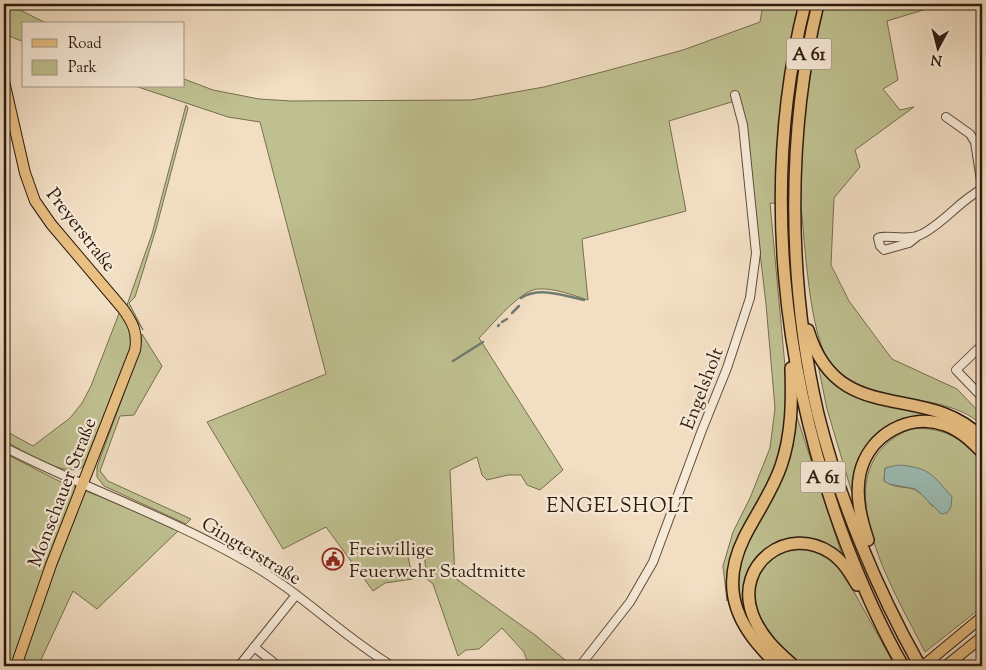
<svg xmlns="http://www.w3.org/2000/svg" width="986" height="670" font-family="'Sorts Mill Goudy',serif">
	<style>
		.green { fill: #bfc090; stroke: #766e4e; fill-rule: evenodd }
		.water { fill: #9bbcb4; stroke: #6f7c71 }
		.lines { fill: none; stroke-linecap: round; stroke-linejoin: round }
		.stream { stroke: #6f7c71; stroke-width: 2.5 }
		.minor-casing { stroke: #5e4c3a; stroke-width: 10 }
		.major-casing { stroke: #2d1b0d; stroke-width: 12 }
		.highway-casing { stroke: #2d1b0d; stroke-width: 14 }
		.minor { stroke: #f7ead8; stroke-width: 8 }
		.major { stroke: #e9bf82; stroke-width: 10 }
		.highway { stroke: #e9bf82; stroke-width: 11 }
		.labels { text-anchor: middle; stroke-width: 4.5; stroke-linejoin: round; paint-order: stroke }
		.shield { fill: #f7ead8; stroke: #6a594a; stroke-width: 1 }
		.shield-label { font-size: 18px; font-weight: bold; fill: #2d1b0d }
		.street-label { font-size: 19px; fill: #2d1b0d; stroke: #f7ead8 }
		.poi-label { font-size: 19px; fill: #2d1b0d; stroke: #f7ead8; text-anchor: start }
		.neighbourhood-label { font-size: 20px; letter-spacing: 1px; fill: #2d1b0d; stroke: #f7ead8 }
	</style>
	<rect width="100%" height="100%" fill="#f2dec3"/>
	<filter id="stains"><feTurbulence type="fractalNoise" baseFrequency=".004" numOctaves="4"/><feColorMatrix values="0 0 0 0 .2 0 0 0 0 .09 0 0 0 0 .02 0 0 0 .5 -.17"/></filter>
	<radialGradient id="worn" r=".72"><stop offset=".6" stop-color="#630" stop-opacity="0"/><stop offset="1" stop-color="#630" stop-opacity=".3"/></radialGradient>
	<g class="green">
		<path d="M4,4H8L48,24H24V42L4,34Z"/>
		<path d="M763,4H845L844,8L860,4H943L887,21L898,80L883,89L900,110L914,107L855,150L860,167L834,198L831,265L849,301L892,359L957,389L982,415V426C966,408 935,403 912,399C883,393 849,387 830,362C809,336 805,241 801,206L770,203L787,388L786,421L773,475L728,581L727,601L723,566L733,532L750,498L770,448L775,408L766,304L744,116L738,100L669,121L686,211L582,239L588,300C572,295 555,288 538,289C520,290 492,325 479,338L563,470L540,490L527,485L521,475H508L487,480L482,475L477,457L450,470L455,578L535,635L570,664L568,666H529L524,652L502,628L479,649L466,650L458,656L433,584L427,579L424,553L408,557L413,579L385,583L373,591L326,527L283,549L207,422L326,374L260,122L228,117L135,86H184V79L213,90L259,99L291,101L471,100L544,87L606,71L683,50L760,22Z"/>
		<path d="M186,105L188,108L156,229L135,297L129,303L143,330L127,305L152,234Z"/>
		<path d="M120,311L131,328L133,344L83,467C65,479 21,450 4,440V430L33,446L70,418L82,403L91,386Z"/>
		<path d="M142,334L162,366L134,415L120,416L100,471L108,481L191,519L186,524L104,486L97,477V467L140,349Z"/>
		<path d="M818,365L833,383L859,398L885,406L928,412L982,442V448L946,423L879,433L855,503L827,409Z"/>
		<path d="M796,414L843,558L823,545L767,549L747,602L789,666H785C751,635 733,612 740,565Z"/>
		<path d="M913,428C946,428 959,438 982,459V607L925,652C894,590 815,466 913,428ZM885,468L951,507L932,506C911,478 904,494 884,481Z"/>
		<path d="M4,453L59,481L133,509L179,530L97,609L73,591L38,666H4Z"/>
		<path d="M805,548L822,553L843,572L895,666H802C776,642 741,610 761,572C770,553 785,550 805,548Z"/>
	</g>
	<path class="water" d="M898,465C929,467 933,475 952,497L951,507L947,513L941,514L916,489L889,484L884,481L885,468Z"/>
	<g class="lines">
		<g class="stream">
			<path d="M521,298C539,286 565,296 584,300"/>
			<path d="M512,313L519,306"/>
			<path d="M502,322L507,319"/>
			<path d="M498,326L499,325"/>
			<path d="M453,361L483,342"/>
		</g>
		<g class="minor-casing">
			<g id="minor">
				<path d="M946,117L970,134L975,142L982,187"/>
				<path d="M919,235L909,243L884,250L880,246L878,238C884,234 907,241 920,235C943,224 959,201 982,189"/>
				<path d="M982,345L956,370L982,397"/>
				<path d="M4,447C84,488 169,517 247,562C299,591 341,635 392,666"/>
				<path d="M254,647L278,666"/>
				<path d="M239,666L296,595"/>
				<path d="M580,666L630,602L653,562L702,430L727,368L750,298L756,253L743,125L735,95"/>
			</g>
		</g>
		<g class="major-casing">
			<g id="major">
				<path d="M4,81L25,173L35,201L51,224L123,309C133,323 138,333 135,350L51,565L16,666"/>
				<path d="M923,666L982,617"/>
				<path d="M946,666L982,637"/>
			</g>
		</g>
		<g class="highway-casing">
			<g id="highway">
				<path d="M805,4C760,183 782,376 847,546C863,587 881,628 903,666"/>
				<path d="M818,4C786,133 788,285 818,414C839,499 877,590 920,666"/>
				<path d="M808,330C838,430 926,380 982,438"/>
				<path d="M868,540C861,519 855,496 860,473C869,435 909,412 945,425C960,430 971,441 982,452"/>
				<path d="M779,666C739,630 718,591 744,538C756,514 772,492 781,466C792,434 792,401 791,368"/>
				<path d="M794,666C777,651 760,636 752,613C735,564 788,524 831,553C843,561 850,573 857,585"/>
			</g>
		</g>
		<use href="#minor" class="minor"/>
		<use href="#major" class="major"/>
		<use href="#highway" class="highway"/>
	</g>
	<defs>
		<g id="civic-ring" transform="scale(1.125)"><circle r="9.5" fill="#f7ead8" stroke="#8f2418" stroke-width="1.5"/><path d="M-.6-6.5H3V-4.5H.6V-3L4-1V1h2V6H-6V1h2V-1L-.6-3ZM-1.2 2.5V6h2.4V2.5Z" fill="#8f2418"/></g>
	</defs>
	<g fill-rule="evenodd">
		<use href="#civic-ring" x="333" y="559"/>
	</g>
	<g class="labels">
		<g class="shield">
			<rect x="786.5" y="38.5" width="45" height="31" rx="4"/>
			<rect x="800.5" y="461.5" width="45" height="31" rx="4"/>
		</g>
		<g class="shield-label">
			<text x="809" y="60">A 61</text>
			<text x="823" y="483">A 61</text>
		</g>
		<g class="street-label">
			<text transform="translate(82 229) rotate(52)" y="7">Preyerstraße</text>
			<text transform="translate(701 388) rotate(-69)" y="7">Engelsholt</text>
			<text transform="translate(61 492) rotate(-69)" y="7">Monschauer Straße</text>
			<text transform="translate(252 550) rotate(31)" y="7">Gingterstraße</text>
		</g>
		<g class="poi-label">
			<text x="349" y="555">Freiwillige<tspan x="349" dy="22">Feuerwehr Stadtmitte</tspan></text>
		</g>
		<g class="neighbourhood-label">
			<text x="620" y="512">ENGELSHOLT</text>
		</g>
	</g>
	<rect width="986" height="670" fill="none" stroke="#f2dec3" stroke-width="20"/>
	<rect x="5" y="5" width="976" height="660" fill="none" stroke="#2d1b0d" stroke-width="2.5"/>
	<rect x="10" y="10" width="966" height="650" fill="none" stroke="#2d1b0d"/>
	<rect x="22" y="22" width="162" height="65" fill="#f7ead8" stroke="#a69787"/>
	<rect x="32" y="39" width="25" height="8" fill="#e9bf82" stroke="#a69787"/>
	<text x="68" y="48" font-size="15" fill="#2d1b0d">Road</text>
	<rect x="32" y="60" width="25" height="15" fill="#bfc090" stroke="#a69787"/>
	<text x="68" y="72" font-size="15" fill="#2d1b0d">Park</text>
	<g transform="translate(938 48) rotate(187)" stroke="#f7ead8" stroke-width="4" paint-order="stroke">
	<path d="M0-4L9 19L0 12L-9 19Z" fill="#2d1b0d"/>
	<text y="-8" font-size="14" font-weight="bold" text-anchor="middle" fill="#2d1b0d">N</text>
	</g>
	<rect width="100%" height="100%" filter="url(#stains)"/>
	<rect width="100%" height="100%" fill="url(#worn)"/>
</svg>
